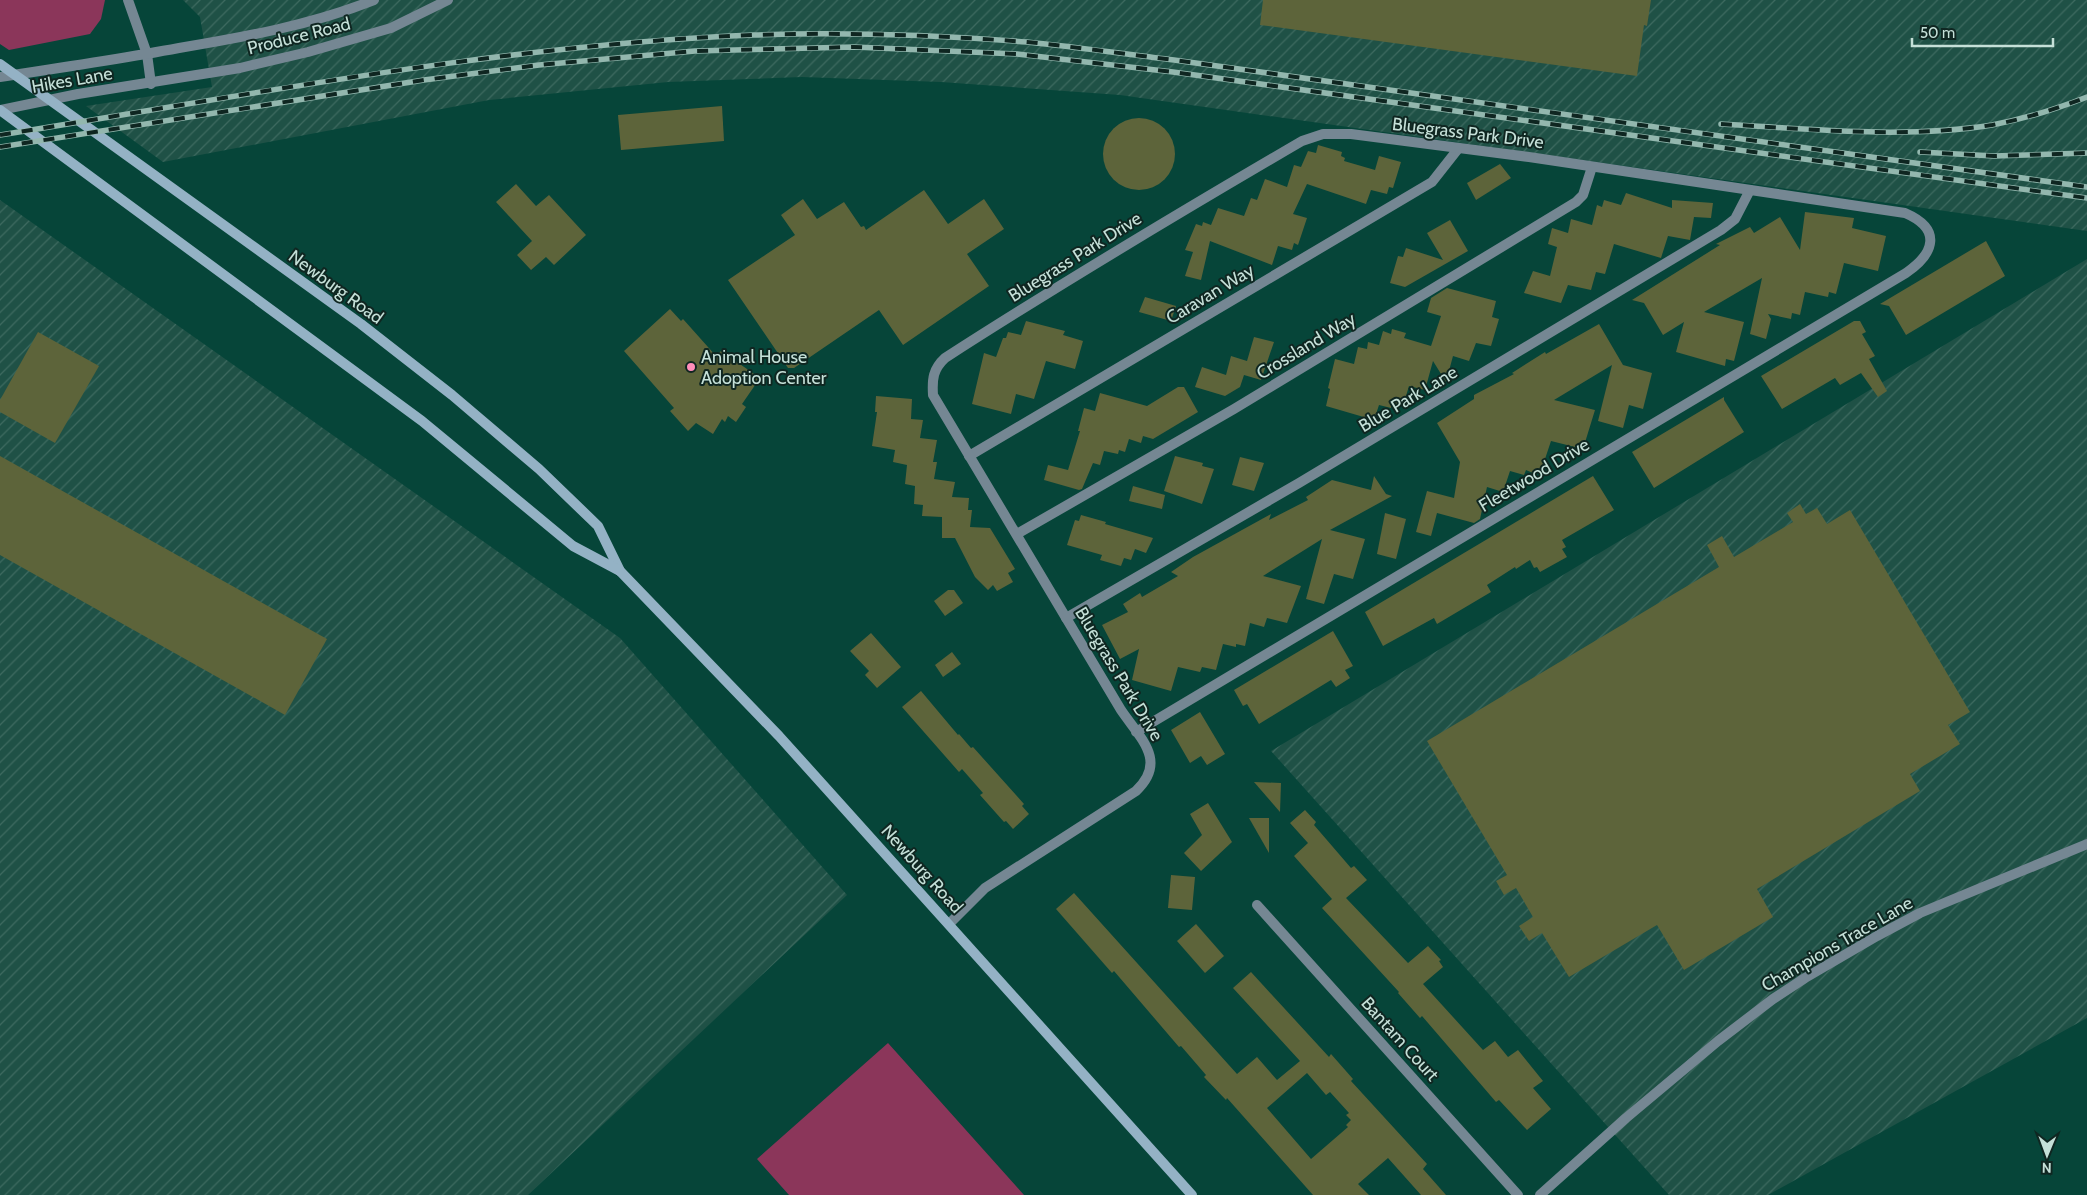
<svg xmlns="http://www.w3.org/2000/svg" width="2087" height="1195" font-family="Cabin,sans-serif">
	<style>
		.industrial { fill: url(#industrial-furrows) }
		.green { fill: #8b365a }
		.building { fill: #5d643a; fill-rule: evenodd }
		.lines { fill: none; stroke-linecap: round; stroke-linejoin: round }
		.minor { stroke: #758793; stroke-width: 10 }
		.tertiary { stroke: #758793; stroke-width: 10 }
		.secondary { stroke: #94b2c5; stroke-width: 10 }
		.rail-casing { stroke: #93b7ae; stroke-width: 5.5 }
		.rail { stroke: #0f2621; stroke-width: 4; stroke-dasharray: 11; stroke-linecap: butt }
		.poi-dot { fill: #ff8eba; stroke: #0f2621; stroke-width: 2 }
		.labels { text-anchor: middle; stroke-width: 4; stroke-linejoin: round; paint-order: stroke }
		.street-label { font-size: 18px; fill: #c5e0d8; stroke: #0f2621 }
		.poi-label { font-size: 18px; fill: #c5e0d8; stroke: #0f2621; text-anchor: start }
	</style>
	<defs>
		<pattern id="industrial-furrows" width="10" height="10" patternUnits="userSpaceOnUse" patternTransform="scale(1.25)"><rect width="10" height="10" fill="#1f5146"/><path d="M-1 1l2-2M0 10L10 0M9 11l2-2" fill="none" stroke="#3e6a60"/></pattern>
	</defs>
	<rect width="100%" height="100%" fill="#064539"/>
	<g class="industrial">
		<path d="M183,0H2087V231L1120,95L941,82L802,77L668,82L489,100L163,162L86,106L212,87L200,17Z"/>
		<path d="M0,200L620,638L847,895L528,1195H0Z"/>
		<path d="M2087,259V1018L1768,1195H1669L1271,751Z"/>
	</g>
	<g class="green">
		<path d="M0,0H105L101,19L90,34L9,50L0,44Z"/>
		<path d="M888,1043L1024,1195H1025H789L757,1159Z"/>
	</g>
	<g class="building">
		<path d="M1263,0H1651L1647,26L1644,25L1637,76L1260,25Z"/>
		<path d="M722,106L724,141L621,150L618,115Z"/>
		<circle cx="1139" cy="154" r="36"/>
		<path d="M1318,145L1342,152L1341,156L1345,158L1344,161L1375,170L1379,156L1401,162L1393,188L1389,187L1387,194L1371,190L1366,204L1307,184L1293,214L1307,218L1298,245L1294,243L1292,250L1278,246L1272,265L1210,241L1201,280L1185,276L1193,252L1185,250L1196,224L1202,226L1203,222L1211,225L1218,208L1244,216L1251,198L1257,200L1265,179L1287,187L1294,165L1301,167L1308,151L1316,153Z"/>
		<path d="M1500,164L1511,178L1476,200L1467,183Z"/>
		<path d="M516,184L536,206L549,195L586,235L554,265L546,257L531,270L517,255L532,241L496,202Z"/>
		<path d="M924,190L948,224L984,199L1004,229L967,254L989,286L903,345L879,310L794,368H788L728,280L795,235L781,215L803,199L817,219L844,202L861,227L864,226L866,230Z"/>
		<path d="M1626,193L1672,208V200L1713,203L1711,218L1694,217L1690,240L1668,236L1661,258L1614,244L1605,274L1596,272L1591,290L1568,285L1561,303L1524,293L1533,271L1550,276L1557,247L1548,244L1552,228L1568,233L1571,219L1592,225L1597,205L1602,207L1604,200L1621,205Z"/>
		<path d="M1805,212L1854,218L1852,228L1886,236L1878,271L1844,263L1836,294L1829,292L1828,297L1805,292L1800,315L1792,313L1791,319L1768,314L1771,319L1766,339L1750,334L1762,278L1704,312L1744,322L1734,361L1726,359L1725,366L1676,352L1684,322L1663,335L1644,303L1632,300L1720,245L1716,244L1750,227L1754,233L1780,217L1800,250Z"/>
		<path d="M1450,220L1468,251L1405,287L1390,283L1398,256L1403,257L1406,248L1443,260L1427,233Z"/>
		<path d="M1986,241L2005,276L1906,335L1889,306L1880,304Z"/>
		<path d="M1447,288L1496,301L1492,317L1499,319L1491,346L1476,343L1469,361L1453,356L1446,382L1433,361L1425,390L1409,386L1403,406L1392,403L1391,408L1379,405L1374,420L1326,406L1330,389L1328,388L1335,359L1354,364L1358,347L1367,349L1368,342L1379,345L1383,331L1391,334L1392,329L1406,333L1404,338L1431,346L1441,316L1427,312L1431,298Z"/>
		<path d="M1145,297L1176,306L1171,321L1139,312Z"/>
		<path d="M670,309L681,321L683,319L716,356L721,351L760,378L742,404L746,407L736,422L728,416L725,422L722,419L713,434L696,423L688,431L670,411L674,408L624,351Z"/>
		<path d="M1026,321L1065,331L1063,335L1083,341L1075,369L1046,361L1034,399L1016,394L1011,414L972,404L984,353L996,357L1003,338H1006L1008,332L1021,335Z"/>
		<path d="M1854,321H1860L1866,332L1862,334L1875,356L1869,359L1887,391L1878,397L1861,373L1840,385L1835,378L1782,409L1761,376Z"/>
		<path d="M1599,324L1623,365L1652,373L1643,409L1629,405L1623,428L1598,421L1612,365L1554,400L1595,410L1583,449L1551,441L1541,471L1537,470L1535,474L1526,470L1524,475L1510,471L1503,492L1487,487L1480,519L1474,523L1437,513L1431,536L1416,532L1427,491L1454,498L1460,462L1437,423L1474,399V395L1514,374L1512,373L1545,352L1546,354Z"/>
		<path d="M38,332L99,366L55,443L0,412V400Z"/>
		<path d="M1254,337L1274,342L1261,380L1244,375L1240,387L1225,396L1195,387L1202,367L1226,375L1231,356L1247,361Z"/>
		<path d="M1178,387H1184L1198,412L1153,439L1143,436L1141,443L1129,439L1125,452L1119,450L1118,454L1104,451L1100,465L1093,463L1082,489L1079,490L1044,480L1048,465L1068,470L1080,431H1078L1084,408L1095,411L1100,393L1147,406Z"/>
		<path d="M876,396L912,399L911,419L923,420L920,438L937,440L933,462H937L934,479L955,482L952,497L969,498L968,510H972L970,527L990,528L1015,569L1008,573L1013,582L997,591L993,585L988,590L975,577L955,538H942V517L922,516L923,505L914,504L915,486L905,484L907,465L893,462L895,450L872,446L877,412H875Z"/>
		<path d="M1724,397V400L1744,432L1654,488L1632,452Z"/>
		<path d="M0,456L327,639L285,715L0,555Z"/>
		<path d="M1175,456L1203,463L1202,466L1214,469L1202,504L1164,491Z"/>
		<path d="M1240,457L1264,463L1254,491L1232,485Z"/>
		<path d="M1374,476L1386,494L1392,496L1330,530L1365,539L1353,579L1334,574L1324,604L1306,599L1322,539L1263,576L1301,586L1287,623L1267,618L1264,627L1250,623L1245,646L1236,644V647L1223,644L1216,670L1202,667L1200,672L1178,667L1171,691L1132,680L1139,649L1120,659L1102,625L1128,612L1123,604L1140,593L1142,597L1178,576L1171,572L1193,557L1271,514L1269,520L1308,500L1306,497L1332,480L1371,490Z"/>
		<path d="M1593,476L1614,510L1562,540L1566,547L1562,549L1567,557L1540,572L1537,567L1534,568L1530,560L1516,569L1515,567L1487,585L1491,592L1437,624L1434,618L1383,646L1365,612Z"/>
		<path d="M1133,486L1165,495L1162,509L1129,501Z"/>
		<path d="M1800,504L1806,514L1817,508L1827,524L1850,510L1970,712L1948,725L1960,744L1910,774L1920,791L1757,889L1773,917L1684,970L1657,925L1569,977L1542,933L1529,941L1519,926L1533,917L1516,888L1504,895L1496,881L1507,875L1427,741L1719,567L1707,545L1722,536L1734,557L1793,522L1787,513Z"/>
		<path d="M1385,513L1406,519L1396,559L1377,554Z"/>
		<path d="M1081,515L1106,522L1105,524L1153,538L1146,553L1135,549L1131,560L1124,558L1121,566L1100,560L1102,555L1067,545L1075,520L1079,521Z"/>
		<path d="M948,590H954L963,603L945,616L934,601Z"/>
		<path d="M1333,631L1353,666L1345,670L1350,678L1336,687L1331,680L1259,724L1247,704L1243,706L1234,690Z"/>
		<path d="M871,633L901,667L877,688L865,675L869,671L850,651Z"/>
		<path d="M952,652L961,664L943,677L935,665Z"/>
		<path d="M921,691L958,735L959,734L971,748L973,747L1024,804L1022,806L1029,814L1013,829L1006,821L1004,822L980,795L983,793L962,769L959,772L902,707Z"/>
		<path d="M1200,712L1225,754L1207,765L1201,756L1190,763L1171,730Z"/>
		<path d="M1254,782L1281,783L1280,812Z"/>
		<path d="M1208,803L1232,842L1201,871L1184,853L1202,835L1190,814Z"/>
		<path d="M1305,810L1316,822L1314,825L1351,868L1354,866L1367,880L1346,898L1408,963L1428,946L1441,960L1439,961L1443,967L1423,984L1483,1050L1495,1041L1508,1057L1518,1050L1543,1081L1533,1088L1551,1109L1527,1130L1499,1100L1496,1102L1422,1016L1420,1018L1398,993L1399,992L1322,908L1332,899L1294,856L1308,843L1290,823Z"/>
		<path d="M1249,818H1269V853Z"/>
		<path d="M1171,875L1195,877L1192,910L1168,908Z"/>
		<path d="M1074,893L1237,1074L1257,1057L1277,1080L1300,1061L1233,988L1251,972L1329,1057L1331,1054L1353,1079L1351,1081L1427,1164L1423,1169L1446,1195H1421L1388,1158L1358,1184L1369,1195H1313L1227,1098L1226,1100L1204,1077L1206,1075L1181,1046L1179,1047L1114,971L1112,973L1056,909ZM1307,1073L1326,1095L1330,1092L1349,1113L1346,1115L1351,1120L1346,1125L1348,1127L1311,1159L1267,1108Z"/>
		<path d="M1196,924L1224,956L1205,973L1177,941Z"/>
	</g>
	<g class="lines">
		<g class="minor">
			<path d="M128,0L147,54L151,84"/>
			<path d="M969,456L1432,182L1458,149"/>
			<path d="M1017,534L1234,409L1576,202L1583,195L1592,167"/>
			<path d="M1066,618L1299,483L1721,230L1735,219L1750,190"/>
			<path d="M1257,905L1518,1195"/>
			<path d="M949,924L985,888L1136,791C1168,761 1140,738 1121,710L933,395C932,379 933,369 945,358C1063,282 1182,211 1302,141L1323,134H1351L1529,157L1905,213C1942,229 1935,253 1906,273L1136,732"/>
		</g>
		<g class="tertiary">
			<path d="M0,77C60,68 120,59 179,48C245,37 311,25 374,0"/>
			<path d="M0,110L78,94L240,68L308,52L391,28L448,0"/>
			<path d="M1540,1195L1626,1118L1718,1041L1773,999L1805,978L1877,936L1920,913L2087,844"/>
		</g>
		<g class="secondary">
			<path d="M0,64L361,324L452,395L539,469L598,526L620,571L779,736L1192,1195"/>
			<path d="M0,110L422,421L573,546L620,571"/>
		</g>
		<g class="rail-casing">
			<g id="rail">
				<path d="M1721,124C1808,129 1905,139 1992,125C2024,119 2056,109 2087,97"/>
				<path d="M0,135C250,95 500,45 753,35C844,32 936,35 1027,42C1076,47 1125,54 1174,60L2087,187"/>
				<path d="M0,147L424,80L539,65L695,51L854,47L1017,54L1173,72L2087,198"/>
				<path d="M1920,152L1994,156L2087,153"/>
			</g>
		</g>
		<use href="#rail" class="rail"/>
	</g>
	<circle class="poi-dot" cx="691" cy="367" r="5"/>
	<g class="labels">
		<g class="street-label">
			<text transform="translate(299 36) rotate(-14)" y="6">Produce Road</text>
			<text transform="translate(72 80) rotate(-10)" y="6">Hikes Lane</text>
			<text transform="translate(1468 133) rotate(7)" y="6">Bluegrass Park Drive</text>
			<text transform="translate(1075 257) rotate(-32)" y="6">Bluegrass Park Drive</text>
			<text transform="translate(336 287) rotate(36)" y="6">Newburg Road</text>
			<text transform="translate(1210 294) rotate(-31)" y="6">Caravan Way</text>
			<text transform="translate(1306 346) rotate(-31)" y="6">Crossland Way</text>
			<text transform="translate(1408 399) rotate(-31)" y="6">Blue Park Lane</text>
			<text transform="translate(1534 475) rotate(-31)" y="6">Fleetwood Drive</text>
			<text transform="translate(1119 674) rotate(59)" y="6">Bluegrass Park Drive</text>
			<text transform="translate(922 869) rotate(48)" y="6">Newburg Road</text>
			<text transform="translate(1837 944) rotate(-30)" y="6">Champions Trace Lane</text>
			<text transform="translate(1400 1039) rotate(48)" y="6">Bantam Court</text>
		</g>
		<g class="poi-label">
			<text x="701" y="363">Animal House<tspan x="701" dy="21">Adoption Center</tspan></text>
		</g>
	</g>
	<g transform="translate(2047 1155) rotate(181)" stroke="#0f2621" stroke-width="4" paint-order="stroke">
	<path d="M0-4L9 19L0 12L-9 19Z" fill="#c5e0d8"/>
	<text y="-8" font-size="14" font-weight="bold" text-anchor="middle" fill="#c5e0d8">N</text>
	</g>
	<path d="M1912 38v8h141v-8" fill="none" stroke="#c5e0d8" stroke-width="2.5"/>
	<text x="1920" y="38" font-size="15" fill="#c5e0d8" stroke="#0f2621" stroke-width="4" paint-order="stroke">50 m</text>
</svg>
